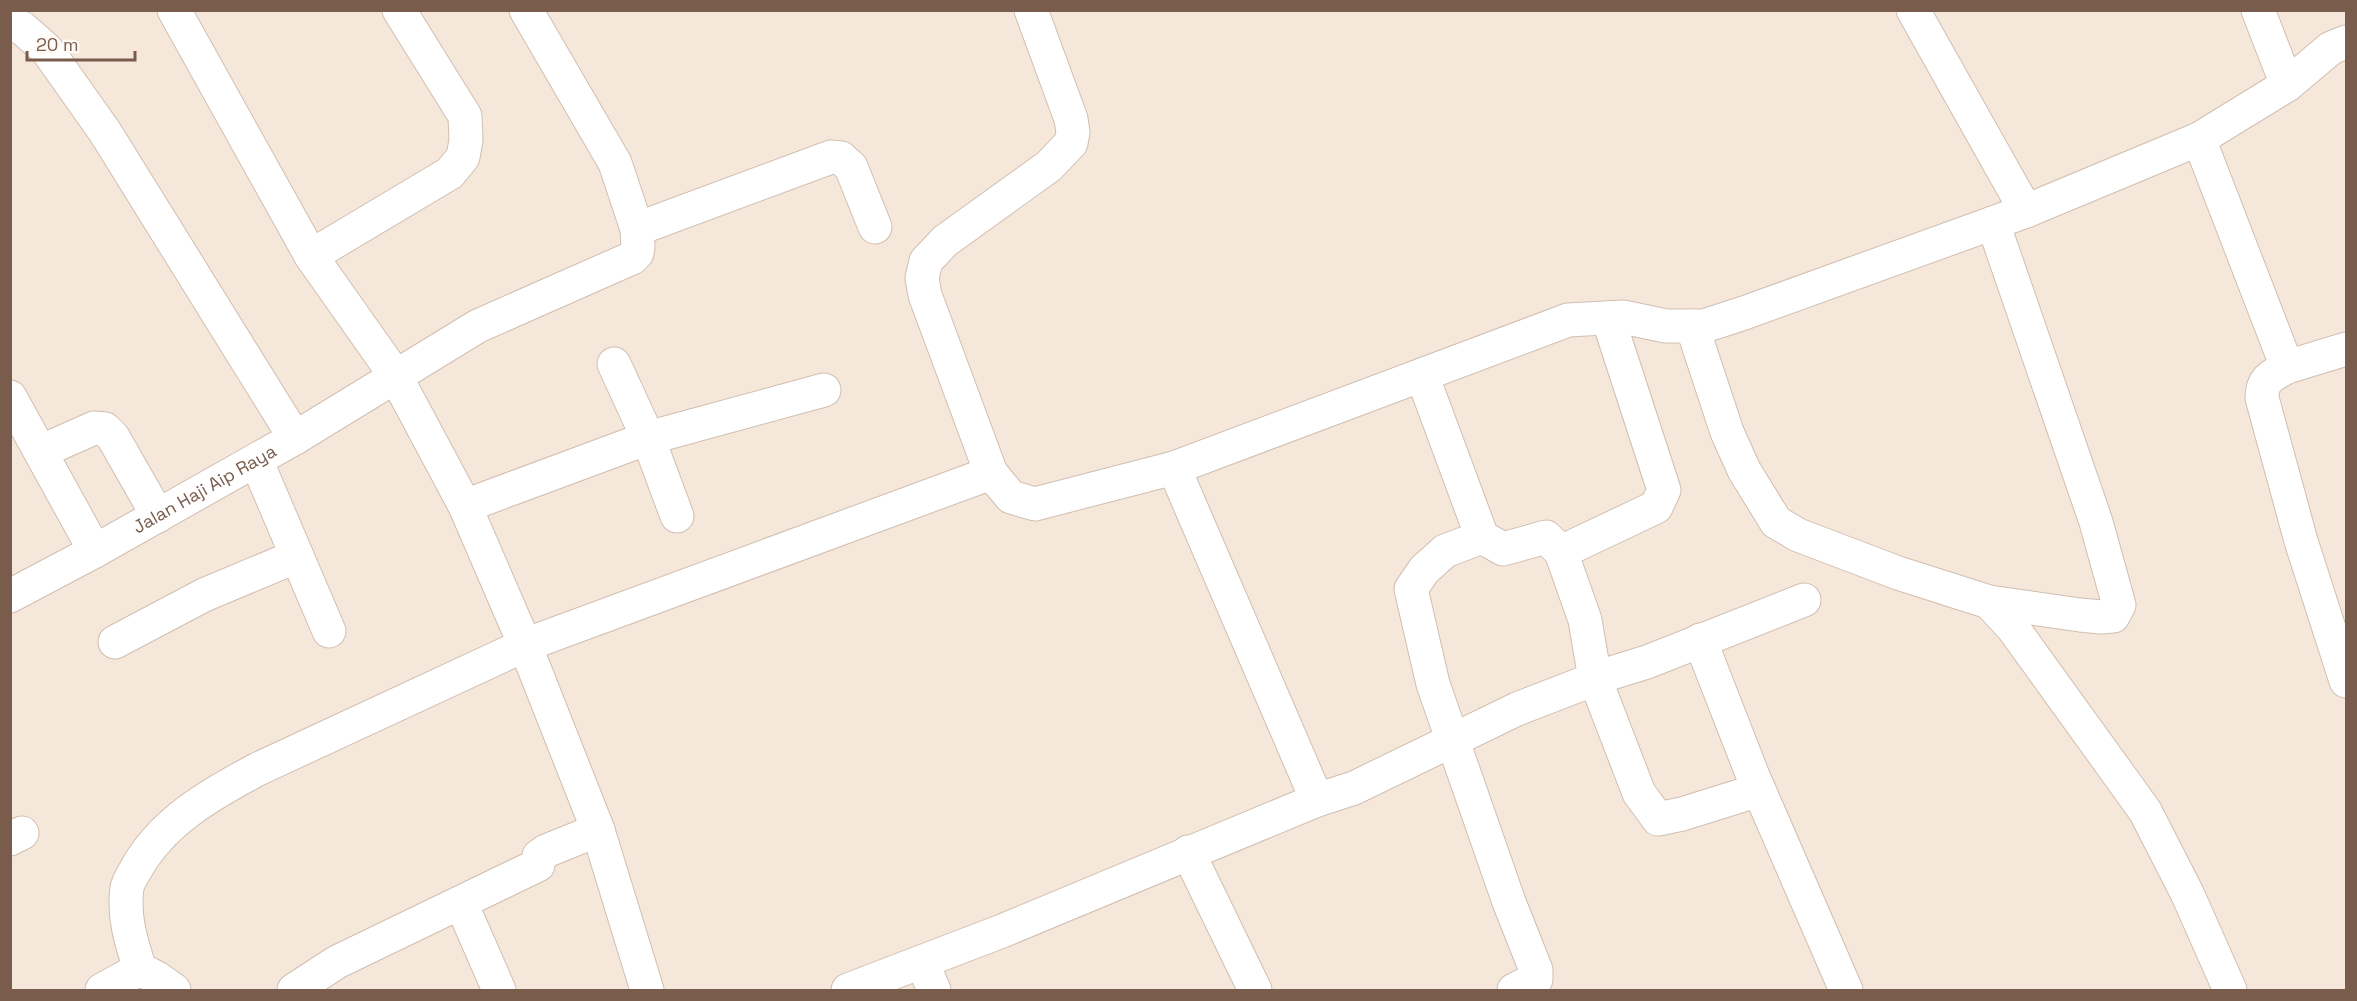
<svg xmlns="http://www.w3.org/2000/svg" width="2357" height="1001" font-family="'Space Grotesk',sans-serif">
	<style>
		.residential { fill: #f5e8da }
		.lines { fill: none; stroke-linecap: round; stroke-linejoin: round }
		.street-casing { stroke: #d1beb0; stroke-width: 35 }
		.street { stroke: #fff; stroke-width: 33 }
		.labels { text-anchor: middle; stroke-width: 4.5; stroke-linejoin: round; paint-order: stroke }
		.street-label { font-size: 18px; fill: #7a5c4d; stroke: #fffaf3 }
	</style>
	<rect width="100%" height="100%" fill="#fdf6ec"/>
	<path class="residential" d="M10,11H2346V990H11Z"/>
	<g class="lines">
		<g class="street-casing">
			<g id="street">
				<path d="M174,10L311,256L395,375L465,506L525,645L598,830L647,990"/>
				<path d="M1913,10L2026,211"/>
				<path d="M2258,10L2287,85"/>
				<path d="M10,24L22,28L47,50L105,132L295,438"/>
				<path d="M2199,139L2287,367L2346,349"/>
				<path d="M637,229L831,157L841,158L851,167L875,227"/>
				<path d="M311,256L450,173L463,157L466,140L465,116L399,10"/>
				<path d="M1692,326L1727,432L1744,470L1776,522L1798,535L1898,573L1989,602L2080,615L2101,617L2113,616L2119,605L2096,522L1993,223"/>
				<path d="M614,364L648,438L677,516"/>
				<path d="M2287,367C2271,376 2262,379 2262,398L2301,541L2346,681"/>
				<path d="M1422,375L1482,537L1503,549L1546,537L1561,552L1656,507L1664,490L1608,318"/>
				<path d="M10,397L95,551"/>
				<path d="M42,451L94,428L105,429L113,437L158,516"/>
				<path d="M256,460L329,631"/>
				<path d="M1174,468L1317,800"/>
				<path d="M991,473L925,295L922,278L926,261L945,241L1049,166L1071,143L1073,132L1071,119L1031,10"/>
				<path d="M465,506L648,438L824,390"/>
				<path d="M1482,537L1445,551L1424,570L1411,589L1433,684L1509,902L1536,970V979L1514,990"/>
				<path d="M1561,552L1585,620L1595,679L1639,793L1658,819L1682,814L1759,790"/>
				<path id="s1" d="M10,596L95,551L295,438L478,326L632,258L637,253L638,247L637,229L615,163L526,10"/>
				<path d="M1989,602L2013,628L2145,811L2187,893L2230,990"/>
				<path d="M1700,640L1753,776L1846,990"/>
				<path d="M115,642L204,595L297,556"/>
				<path d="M10,839L22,833"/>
				<path d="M1188,852L1255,990"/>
				<path d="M461,903L499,990"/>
				<path d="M922,962L934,990"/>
				<path d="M102,990L140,969"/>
				<path d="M174,990L157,978L140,969C131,942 123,916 127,888C128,882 132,876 135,871C161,822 211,794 258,769L525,645L991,473L1011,497L1035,504L1174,468L1568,320L1623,317L1666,326H1704L1744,313L2026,211L2199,139L2287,85L2331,48L2346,42"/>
				<path d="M294,990L337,962L538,865L539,856L546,851L598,830"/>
				<path d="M848,990L1002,931L1317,800L1354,788L1517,709L1605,675L1647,662L1804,600"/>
			</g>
		</g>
		<use href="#street" class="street"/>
	</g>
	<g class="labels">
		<g class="street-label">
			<text dy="6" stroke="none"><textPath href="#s1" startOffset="222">Jalan Haji Aip Raya</textPath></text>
		</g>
	</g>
	<rect width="2357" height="1001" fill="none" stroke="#7a5c4d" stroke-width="24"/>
	<path d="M27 51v9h108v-9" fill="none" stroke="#7a5c4d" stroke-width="3"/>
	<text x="36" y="51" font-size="18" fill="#7a5c4d" stroke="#fffaf3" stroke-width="4.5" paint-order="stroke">20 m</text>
</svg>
